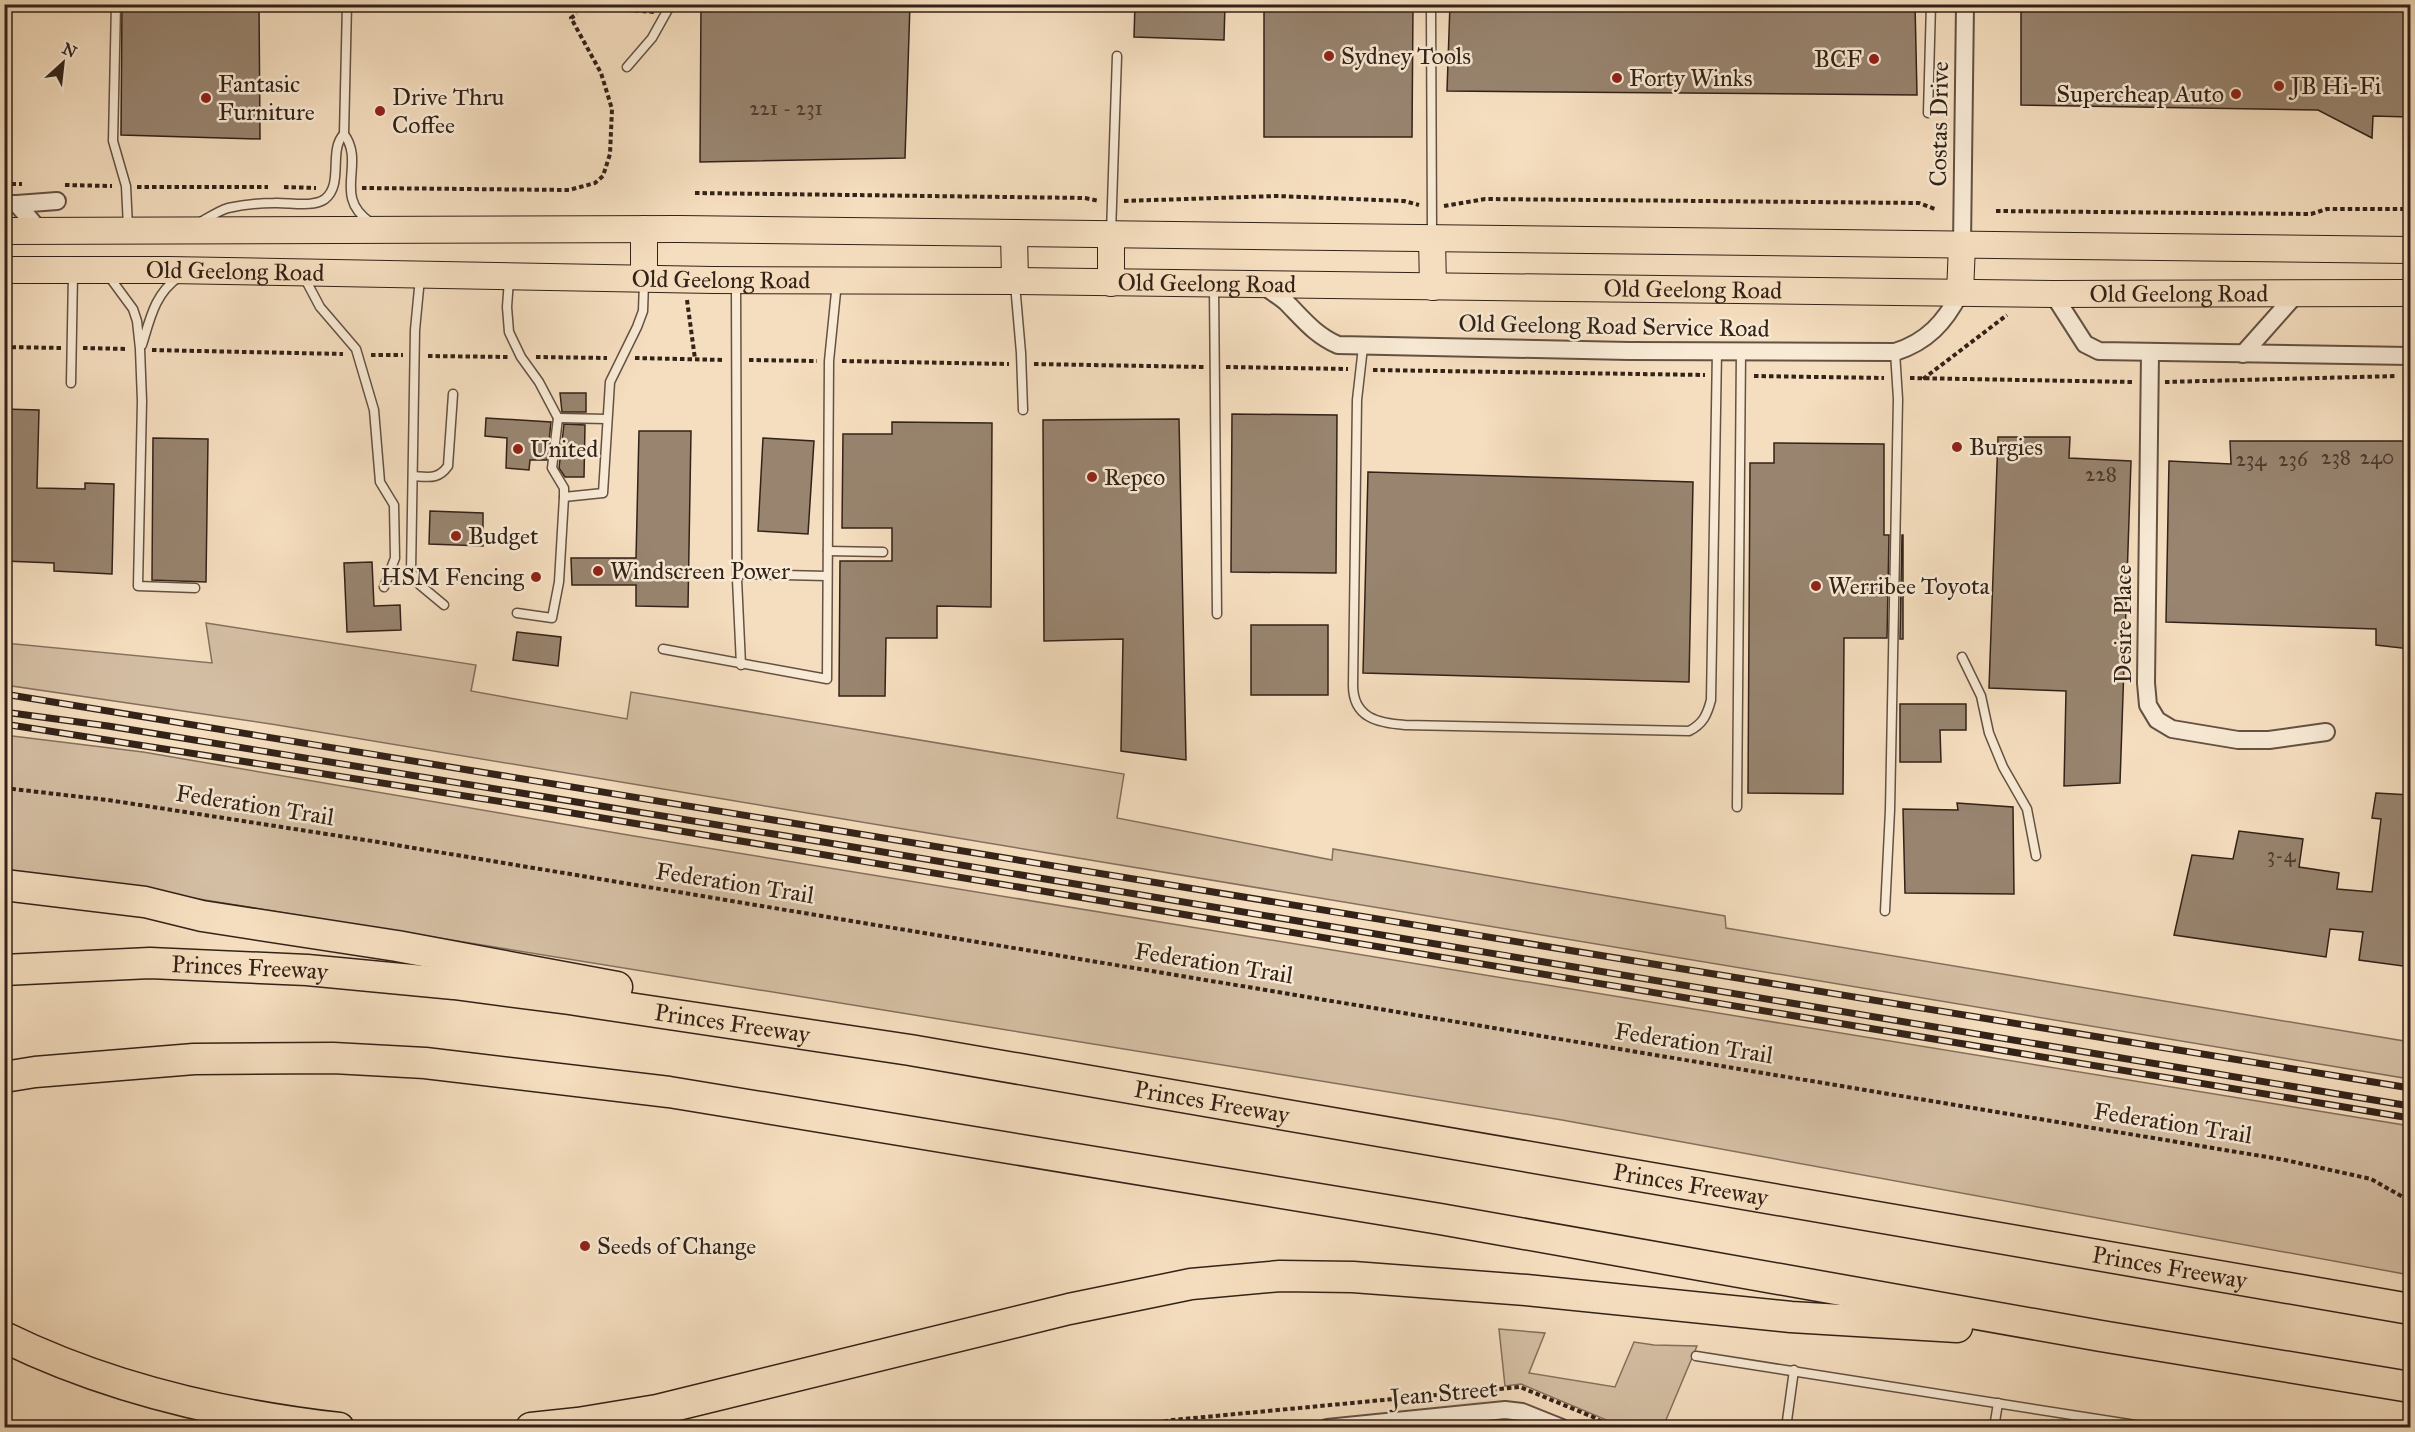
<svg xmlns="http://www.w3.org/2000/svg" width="2415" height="1432" font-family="'IM FELL Great Primer',serif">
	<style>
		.green { fill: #d4bea3; stroke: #84705e; stroke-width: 1.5 }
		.building { fill: #98846f; stroke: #332218; stroke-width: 1.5 }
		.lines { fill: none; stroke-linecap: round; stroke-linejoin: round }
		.service-casing { stroke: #645142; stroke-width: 11 }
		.minor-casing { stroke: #645142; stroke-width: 20 }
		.primary-casing { stroke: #332218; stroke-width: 28 }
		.motorway-casing { stroke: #332218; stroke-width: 33 }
		.path { stroke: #332218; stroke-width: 4; stroke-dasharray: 4.5 3; stroke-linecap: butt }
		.service { stroke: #f8ead5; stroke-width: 8 }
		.minor { stroke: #f8ead5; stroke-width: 16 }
		.primary { stroke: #f5debf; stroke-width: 26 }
		.motorway { stroke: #f5debf; stroke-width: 30 }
		.rail-casing { stroke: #332218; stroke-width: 7 }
		.rail { stroke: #f8ead5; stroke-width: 4.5; stroke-dasharray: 14; stroke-linecap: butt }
		.poi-dot { fill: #8f2418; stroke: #f8ead5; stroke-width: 2 }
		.labels { text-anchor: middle; stroke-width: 5; stroke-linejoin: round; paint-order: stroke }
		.number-label { font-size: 21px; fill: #4c3a2e }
		.poi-label { font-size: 24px; fill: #332218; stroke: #f8ead5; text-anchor: start }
		.street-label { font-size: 24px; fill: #332218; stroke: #f8ead5 }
	</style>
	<rect width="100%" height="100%" fill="#f5debf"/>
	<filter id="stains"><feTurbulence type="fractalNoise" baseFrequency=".00333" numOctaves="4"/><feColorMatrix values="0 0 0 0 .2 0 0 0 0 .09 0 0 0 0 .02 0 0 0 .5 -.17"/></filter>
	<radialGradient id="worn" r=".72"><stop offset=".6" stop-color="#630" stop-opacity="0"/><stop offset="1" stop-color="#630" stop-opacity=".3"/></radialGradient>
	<g class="green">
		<path d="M206,623L476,665L471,691L627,719L631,692L1124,774L1117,818L1332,860L1333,849L1725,916L1726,928L2410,1042V1079L271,724L5,685V643L212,663Z"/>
		<path d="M4,735L143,752L634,836L2410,1126V1275L1562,1120L69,878L5,873Z"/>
		<path d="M1499,1329L1545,1333L1529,1373L1615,1387L1634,1342L1654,1345L1697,1346L1663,1427H1623L1521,1384L1505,1386Z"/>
	</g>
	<g class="building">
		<path d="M122,4H259L260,139L121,135Z"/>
		<path d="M701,4H910L905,158L700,162Z"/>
		<path d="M1135,4H1225L1224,40L1134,37Z"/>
		<path d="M1264,4H1413L1412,137H1264Z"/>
		<path d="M1450,4H1915L1917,95L1447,91Z"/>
		<path d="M2021,4H2410V117L2373,116L2372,138L2318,110L2021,105Z"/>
		<path d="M560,393H586V412H562Z"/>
		<path d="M4,409L39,410L37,488L85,489V483L114,484L112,574L54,571V563L4,561Z"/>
		<path d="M1232,414L1337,415L1336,573L1231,572Z"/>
		<path d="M486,418L551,422L547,460H530L529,470L506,468L507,438L485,436Z"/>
		<path d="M1179,419L1186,760L1121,751L1123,639L1044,641L1043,420Z"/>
		<path d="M892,422L992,423L991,607L937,606V638H886L885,696H839L840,561H892V528H842L843,434H892Z"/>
		<path d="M564,424L585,425L584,477H565L559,468Z"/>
		<path d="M639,431H691L688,607L636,606V585H572L571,558H636Z"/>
		<path d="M1998,437H2070L2069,458L2131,461L2120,783L2064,786L2066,691L1989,688Z"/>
		<path d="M153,438L208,439L206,582L152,580Z"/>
		<path d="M763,438L814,441L808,534L758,531Z"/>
		<path d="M2230,441H2410V649L2376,645V629L2166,622L2169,461L2231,464Z"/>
		<path d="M1774,443L1884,444V535H1889L1887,638H1844L1843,794L1748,793L1750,463H1774Z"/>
		<path d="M1368,472L1693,482L1689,682L1363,673Z"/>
		<path d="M430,511L483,513V546L429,544Z"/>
		<path d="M1902,535H1903V639H1900Z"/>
		<path d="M372,562L374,606L400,605L401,630L347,632L344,563Z"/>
		<rect x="1251" y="625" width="77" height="70"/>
		<path d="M517,632L561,637L558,666L513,660Z"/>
		<path d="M1900,704H1966V730H1940L1941,762H1900Z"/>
		<path d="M2376,793L2410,795V967L2359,960L2363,932L2330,929L2326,957L2174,935L2192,855L2233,859L2239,831L2303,839L2299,867L2339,873L2337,889L2372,892L2381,819L2372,818Z"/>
		<path d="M1957,803L2013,807L2014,894L1905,893L1903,809L1958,810Z"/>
	</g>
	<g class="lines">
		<g class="service-casing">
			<g id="service">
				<path d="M116,4L113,141L126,186L128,227"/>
				<path d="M347,4L344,134C366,164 332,196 370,222"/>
				<path d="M1431,9L1432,236"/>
				<path d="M627,67L652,38L671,4"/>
				<path d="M1928,113L1931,4"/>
				<path d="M199,223C208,218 218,211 228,208C242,205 260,203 274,203C288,202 313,208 325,199C344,184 328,150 344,134"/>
				<path d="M1111,233L1117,56"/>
				<path d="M108,275L133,309L137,321L140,349L142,401L138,586L195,588"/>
				<path d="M303,275L320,307L356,349L374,410L380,482L394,505L395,558L384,587"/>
				<path d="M420,278L415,330L411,572L420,585L444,605"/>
				<path d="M509,280L507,307L509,332L521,357L539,382L558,418L552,468L564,488V497L559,582L552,618L517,613"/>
				<path d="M736,284L737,579L741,665"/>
				<path d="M1015,284L1021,353L1023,410"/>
				<path d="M1214,288L1217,614"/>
				<path d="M142,345C150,319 155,293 179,277"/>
				<path d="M1363,347L1357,400L1353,685C1353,718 1378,723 1405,725L1689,731C1703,724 1707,715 1711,700L1717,351"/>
				<path d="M71,383L73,274"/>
				<path d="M558,418L607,419"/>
				<path d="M413,476C429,477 438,480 448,466L453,394"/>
				<path d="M564,497L603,493L610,382L637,327L643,311L644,282"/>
				<path d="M828,551L883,552"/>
				<path d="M738,574L827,576"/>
				<path d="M663,649L827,679L829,361L837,282"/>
				<path d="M1962,657L1981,696L1989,733L2003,767L2027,809L2036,856"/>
				<path d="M1737,807L1741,351"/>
				<path d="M1885,911L1890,810L1898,399L1895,352"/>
				<path d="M1696,1356L2155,1428"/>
				<path d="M1786,1428L1794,1370"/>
				<path d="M1994,1428L1998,1403"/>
			</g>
		</g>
		<g class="minor-casing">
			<g id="minor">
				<path d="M4,204H17L40,231"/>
				<path d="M17,204L57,201"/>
				<path d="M1962,245L1965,4"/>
				<path d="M1263,285C1270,291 1279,296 1286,302C1303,319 1315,335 1338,345L1629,351L1895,352C1927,342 1945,322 1960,293"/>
				<path d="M2053,294L2085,344L2099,351L2410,356"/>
				<path d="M2150,353L2146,683L2148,705L2157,720L2172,729L2238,740H2269L2326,732"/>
				<path d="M2243,354L2298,292"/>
				<path d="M1327,1428L1505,1410L1522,1412L1562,1428"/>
			</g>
		</g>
		<g class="primary-casing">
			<g id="primary">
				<path d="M644,229V278"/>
				<path d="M4,231L679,229L2410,250"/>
				<path d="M1014,233L1015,281"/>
				<path d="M1432,238L1433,287"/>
				<path id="s1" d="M4,270H168L713,280L1015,281L2053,294L2410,293"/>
				<path d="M1111,283V234"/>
				<path d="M1960,293L1962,245"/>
			</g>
		</g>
		<g class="motorway-casing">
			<g id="motorway">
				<path d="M4,885L145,902L202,916L397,946L617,987"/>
				<path id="s2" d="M4,970L150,963L307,970L454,984L569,999L910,1050L2410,1309"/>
				<path d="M4,1077L35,1072L194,1059L333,1058L425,1063L669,1092L1440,1219L2101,1336L2410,1387"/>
				<path d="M4,1337C108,1388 225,1415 339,1428"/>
				<path d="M531,1428L578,1423L657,1410L1069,1309L1191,1284L1280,1276L1353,1277L1526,1290L1791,1317L1957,1327"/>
			</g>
		</g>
		<g class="path">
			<path d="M617,4V9L654,12"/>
			<path d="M685,8L701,9"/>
			<path d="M4,184H22"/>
			<path d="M65,185L112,186"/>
			<path d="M137,187H268"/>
			<path d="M284,187L316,188"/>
			<path d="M362,188L569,190L595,183L603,176L610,154L612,109L601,73L571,18L577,14"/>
			<path d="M695,193L1085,198L1099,201"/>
			<path d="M1124,201L1277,196L1404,201L1419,205"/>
			<path d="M1444,206L1485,199L1919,203L1935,209"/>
			<path d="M1996,211L2311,214L2327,209H2410"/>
			<path d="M687,300L695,359"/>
			<path d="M4,347L61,348"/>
			<path d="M83,348L127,349"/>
			<path d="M152,350L343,354"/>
			<path d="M371,355H403"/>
			<path d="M428,356L508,357"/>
			<path d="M536,357L607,358"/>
			<path d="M635,358L724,360"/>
			<path d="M749,360L817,361"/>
			<path d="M842,361L1009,364"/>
			<path d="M1034,364L1204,367"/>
			<path d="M1226,367L1348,369"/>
			<path d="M1373,370L1705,375"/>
			<path d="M1754,376L1884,378"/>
			<path d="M1910,378L2133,382"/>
			<path d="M1923,379L2007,315"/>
			<path d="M2165,382L2397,376"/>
			<path d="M4,788L108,800L378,842L2285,1160L2371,1179L2410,1201"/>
			<path d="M1119,1428L1173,1420L1520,1387L1593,1417L1613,1428"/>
		</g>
		<use href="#service" class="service"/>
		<use href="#minor" class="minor"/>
		<use href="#primary" class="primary"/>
		<use href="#motorway" class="motorway"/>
		<g class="rail-casing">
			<g id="rail">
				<path d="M4,694L2410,1088"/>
				<path d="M4,712L108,726L829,843L2410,1106"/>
				<path d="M4,724L542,808L2410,1118"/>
			</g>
		</g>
		<use href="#rail" class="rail"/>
	</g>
	<g class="poi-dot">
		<circle cx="1329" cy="56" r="6"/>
		<circle cx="1874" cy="59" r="6"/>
		<circle cx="1617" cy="78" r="6"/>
		<circle cx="2279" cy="86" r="6"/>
		<circle cx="2236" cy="94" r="6"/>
		<circle cx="206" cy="98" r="6"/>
		<circle cx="380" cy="111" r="6"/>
		<circle cx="1957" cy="447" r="6"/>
		<circle cx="518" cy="449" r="6"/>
		<circle cx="1092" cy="477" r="6"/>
		<circle cx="456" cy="536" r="6"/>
		<circle cx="598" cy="571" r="6"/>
		<circle cx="536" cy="577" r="6"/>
		<circle cx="1816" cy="586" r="6"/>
		<circle cx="585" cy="1246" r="6"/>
	</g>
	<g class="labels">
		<g class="number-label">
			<text x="786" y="115">221 - 231</text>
			<text x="2336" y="464">238</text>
			<text x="2377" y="464">240</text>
			<text x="2251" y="466">234</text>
			<text x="2293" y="466">236</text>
			<text x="2101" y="481">228</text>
			<text x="2281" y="862">3-4</text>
		</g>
		<g class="poi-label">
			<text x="1341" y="64">Sydney Tools</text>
			<text x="1862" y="67" text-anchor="end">BCF</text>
			<text x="1629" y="86">Forty Winks</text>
			<text x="218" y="92">Fantasic<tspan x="218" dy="28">Furniture</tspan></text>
			<text x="2291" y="94">JB Hi-Fi</text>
			<text x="2224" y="102" text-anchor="end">Supercheap Auto</text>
			<text x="392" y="105">Drive Thru<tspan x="392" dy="28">Coffee</tspan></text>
			<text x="1969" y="455">Burgies</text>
			<text x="530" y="457">United</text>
			<text x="1104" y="485">Repco</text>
			<text x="468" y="544">Budget</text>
			<text x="610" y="579">Windscreen Power</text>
			<text x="524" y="585" text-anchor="end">HSM Fencing</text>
			<text x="1828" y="594">Werribee Toyota</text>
			<text x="597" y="1254">Seeds of Change</text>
		</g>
		<g class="street-label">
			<text transform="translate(1939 124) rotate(-89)" y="8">Costas Drive</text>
			<text dy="8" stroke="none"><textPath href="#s1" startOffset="231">Old Geelong Road</textPath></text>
			<text dy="8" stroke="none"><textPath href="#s1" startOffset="717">Old Geelong Road</textPath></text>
			<text dy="8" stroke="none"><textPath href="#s1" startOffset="1203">Old Geelong Road</textPath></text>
			<text dy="8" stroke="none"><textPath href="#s1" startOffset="1689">Old Geelong Road</textPath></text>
			<text dy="8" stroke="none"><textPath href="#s1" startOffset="2175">Old Geelong Road</textPath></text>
			<text transform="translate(1614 326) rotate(1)" y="8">Old Geelong Road Service Road</text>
			<text transform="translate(2123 624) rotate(-90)" y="8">Desire Place</text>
			<text transform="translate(255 805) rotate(9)" y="8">Federation Trail</text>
			<text transform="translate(735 883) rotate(9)" y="8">Federation Trail</text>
			<text transform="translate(1214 963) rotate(9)" y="8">Federation Trail</text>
			<text dy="8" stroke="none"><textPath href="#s2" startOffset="246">Princes Freeway</textPath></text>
			<text dy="8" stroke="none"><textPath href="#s2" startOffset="732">Princes Freeway</textPath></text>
			<text transform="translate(1694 1043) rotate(9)" y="8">Federation Trail</text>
			<text dy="8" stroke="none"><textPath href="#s2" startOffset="1218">Princes Freeway</textPath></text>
			<text transform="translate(2173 1123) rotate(9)" y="8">Federation Trail</text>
			<text dy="8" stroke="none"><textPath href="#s2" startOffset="1704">Princes Freeway</textPath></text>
			<text dy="8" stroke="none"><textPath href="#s2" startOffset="2190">Princes Freeway</textPath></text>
			<text transform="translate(1444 1393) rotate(-5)" y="8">Jean Street</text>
		</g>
	</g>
	<rect width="2415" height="1432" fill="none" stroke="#f5debf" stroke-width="24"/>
	<rect x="6" y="6" width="2403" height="1420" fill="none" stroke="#332218" stroke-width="3"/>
	<rect x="12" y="12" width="2391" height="1408" fill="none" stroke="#332218" stroke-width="1.5"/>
	<g transform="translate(63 63) rotate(27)" stroke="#f8ead5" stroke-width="4.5" paint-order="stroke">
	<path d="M0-4.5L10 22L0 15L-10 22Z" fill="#332218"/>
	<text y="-9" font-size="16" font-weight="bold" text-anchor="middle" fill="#332218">N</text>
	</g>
	<rect width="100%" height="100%" filter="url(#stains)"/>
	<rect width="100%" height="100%" fill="url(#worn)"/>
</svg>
